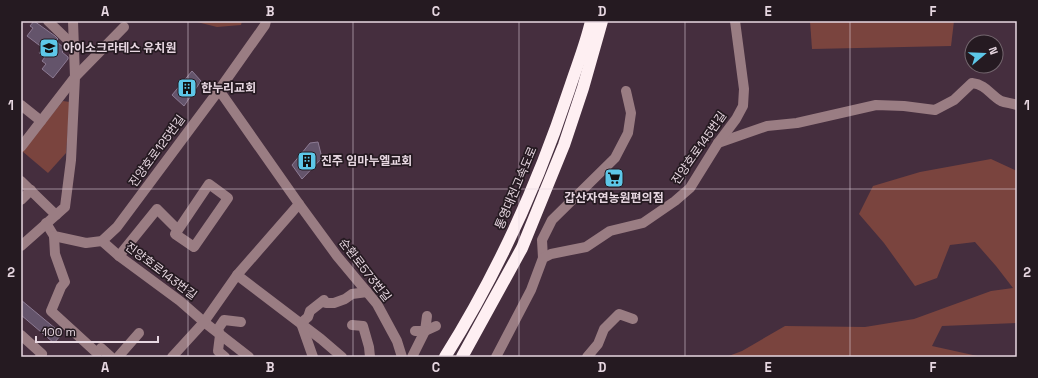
<svg xmlns="http://www.w3.org/2000/svg" width="1038" height="378" font-family="'Space Grotesk','Noto Sans KR',sans-serif">
	<style>
		.green { fill: #7a443e }
		.building { fill: #64546b; stroke: #8d7b94 }
		.lines { fill: none; stroke-linecap: round; stroke-linejoin: round }
		.minor { stroke: #9a7d83; stroke-width: 10 }
		.highway { stroke: #feeff2; stroke-width: 12 }
		.grid { fill: none; stroke: #e7d7e1; stroke-width: 1; stroke-opacity: 0.55 }
		.labels { text-anchor: middle; stroke-width: 3.5; stroke-linejoin: round; paint-order: stroke }
		.poi-label { font-size: 12px; font-weight: bold; fill: #e7d7e1; stroke: #251a21; text-anchor: start }
		.street-label { font-size: 12px; fill: #e7d7e1; stroke: #251a21 }
		.neatline { fill: none; stroke: #e7d7e1; stroke-width: 1.5 }
		.grid-label { font-size: 13px; text-anchor: middle; font-weight: bold; fill: #e7d7e1 }
	</style>
	<rect width="100%" height="100%" fill="#452e3e"/>
	<g class="green">
		<path d="M193,21H242L241,25L217,27Z"/>
		<path d="M810,21H954L951,46L812,49Z"/>
		<path d="M63,101L70,102L66,153L48,173L22,151Z"/>
		<path d="M991,159L1017,171V323L942,326L932,346L982,357H726L742,351L785,326L865,327L914,319L991,291L1013,288L996,266L975,242L950,245L937,278L915,286L884,243L859,214L873,186L920,172Z"/>
	</g>
	<g class="building">
		<path d="M34,21L55,36L58,39L56,41L65,49L62,52L68,57V59L53,78L42,69L46,64L42,61L45,57L39,53L43,48L27,36L33,28L30,26Z"/>
		<path d="M192,71L201,81L184,106L172,95Z"/>
		<path d="M318,142L322,158L302,179L292,165L310,143Z"/>
		<path d="M21,300L62,334L54,343L21,315Z"/>
	</g>
	<g class="lines">
		<g class="minor">
			<path d="M48,21L74,46"/>
			<path d="M219,90L299,204L337,256L377,304L397,341L402,357"/>
			<path d="M21,105L41,121"/>
			<path d="M718,143L767,126L797,123L876,105L904,106L935,110L954,100L972,83C987,85 989,94 1001,101C1006,103 1012,103 1017,105"/>
			<path d="M21,147L75,77L73,21"/>
			<path d="M21,181L56,215"/>
			<path d="M21,200L31,190"/>
			<path d="M46,223L54,236L86,243L102,241L117,227L219,90L265,25L266,21"/>
			<path d="M54,236L55,254L65,282L61,287L51,311L97,353L101,348L111,357"/>
			<path d="M102,241L119,256L180,301L204,322L249,357"/>
			<path d="M21,246L65,207L71,160L75,77L124,27"/>
			<path d="M119,256L157,209L178,230L175,234L194,247L228,198L209,184L178,230"/>
			<path d="M543,258L542,240L552,220L615,158L628,133L631,113L626,91"/>
			<path d="M237,275L321,339L342,357"/>
			<path d="M427,316L425,331L436,326"/>
			<path d="M301,323L308,317L310,311L324,300L326,303H334L345,299L352,294L367,292"/>
			<path d="M301,323L313,357"/>
			<path d="M352,325L363,326L369,347L370,357"/>
			<path d="M21,335L42,354L40,357"/>
			<path d="M118,357L139,333"/>
			<path d="M172,357L204,322L237,275L299,204"/>
			<path d="M225,357L218,351L220,335L218,329L224,320L241,322"/>
			<path d="M412,357L425,331H415"/>
			<path d="M496,357L531,290L543,258L551,254L586,247L610,231L643,223L675,201L690,188L718,143L736,119L743,106L744,89L735,21"/>
			<path d="M587,357L598,344L604,329L619,314L633,319"/>
		</g>
		<g class="highway">
			<path d="M445,357C497,274 538,184 569,90C576,68 586,44 591,21"/>
			<path d="M462,357L522,248L564,145L583,88L602,21"/>
		</g>
	</g>
	<path class="grid" d="M188,21V357M353,21V357M519,21V357M685,21V357M850,21V357M21,189H1017"/>
	<defs>
		<g id="school-square" transform="scale(1)"><rect x="-9" y="-9" width="18" height="18" rx="4" fill="#5dc7e8" stroke="#251a21"/><path d="M0-5L7-2L0 1L-7-2ZM-4 1L0 2.5L4 1V4Q0 6-4 4Z" fill="#111"/></g>
		<g id="building-square" transform="scale(1)"><rect x="-9" y="-9" width="18" height="18" rx="4" fill="#5dc7e8" stroke="#251a21"/><path d="M-4-6H4V6H1V3H-1V6H-4ZM-2.5-4.3h1.7v1.8h-1.7ZM.8-4.3h1.7v1.8H.8ZM-2.5-1h1.7V.8h-1.7ZM.8-1h1.7V.8H.8Z" fill="#111"/></g>
		<g id="supermarket-square" transform="scale(1)"><rect x="-9" y="-9" width="18" height="18" rx="4" fill="#5dc7e8" stroke="#251a21"/><path d="M-6-5.5h2.5l.6 2H6L4.5 2H-2.5L-4.4-4H-6ZM-1.5 3.2a1.3 1.3 0 1 0 .1 0ZM3 3.2a1.3 1.3 0 1 0 .1 0Z" fill="#111"/></g>
	</defs>
	<g fill-rule="evenodd">
		<use href="#school-square" x="49" y="48"/>
		<use href="#building-square" x="187" y="88"/>
		<use href="#building-square" x="307" y="161"/>
		<use href="#supermarket-square" x="614" y="178"/>
	</g>
	<g class="labels">
		<g class="poi-label">
			<text x="63" y="52">아이소크라테스 유치원</text>
			<text x="201" y="92">한누리교회</text>
			<text x="321" y="165">진주 임마누엘교회</text>
			<text x="614" y="202" text-anchor="middle">갑산자연농원편의점</text>
		</g>
		<g class="street-label">
			<text transform="translate(699 148) rotate(-55)" y="4">진양호로145번길</text>
			<text transform="translate(157 151) rotate(-54)" y="4">진양호로125번길</text>
			<text transform="translate(516 188) rotate(-67)" y="4">통영대전고속도로</text>
			<text transform="translate(365 270) rotate(52)" y="4">순환로573번길</text>
			<text transform="translate(161 271) rotate(37)" y="4">진양호로143번길</text>
		</g>
	</g>
	<rect width="1038" height="378" fill="none" stroke="#251a21" stroke-width="44"/>
	<g transform="translate(984 54) rotate(71)"><circle r="19" fill="#251a21" stroke="#73666e"/>
	<path d="M0-3L7 15L0 10L-7 15Z" fill="#5dc7e8"/>
	<text y="-6" font-size="11" font-weight="bold" text-anchor="middle" fill="#e7d7e1">N</text>
	</g>
	<path d="M36 336v6h122v-6" fill="none" stroke="#e7d7e1" stroke-width="2"/>
	<text x="42" y="336" font-size="12" fill="#e7d7e1" stroke="#251a21" stroke-width="3" paint-order="stroke">100 m</text>
	<rect x="22" y="22" width="994" height="334" class="neatline"/>
	<g class="grid-label">
		<text x="105" y="16">A</text>
		<text x="270" y="16">B</text>
		<text x="436" y="16">C</text>
		<text x="602" y="16">D</text>
		<text x="768" y="16">E</text>
		<text x="933" y="16">F</text>
		<text x="11" y="110">1</text>
		<text x="1027" y="110">1</text>
		<text x="11" y="277">2</text>
		<text x="1027" y="277">2</text>
		<text x="105" y="372">A</text>
		<text x="270" y="372">B</text>
		<text x="436" y="372">C</text>
		<text x="602" y="372">D</text>
		<text x="768" y="372">E</text>
		<text x="933" y="372">F</text>
	</g>
</svg>
